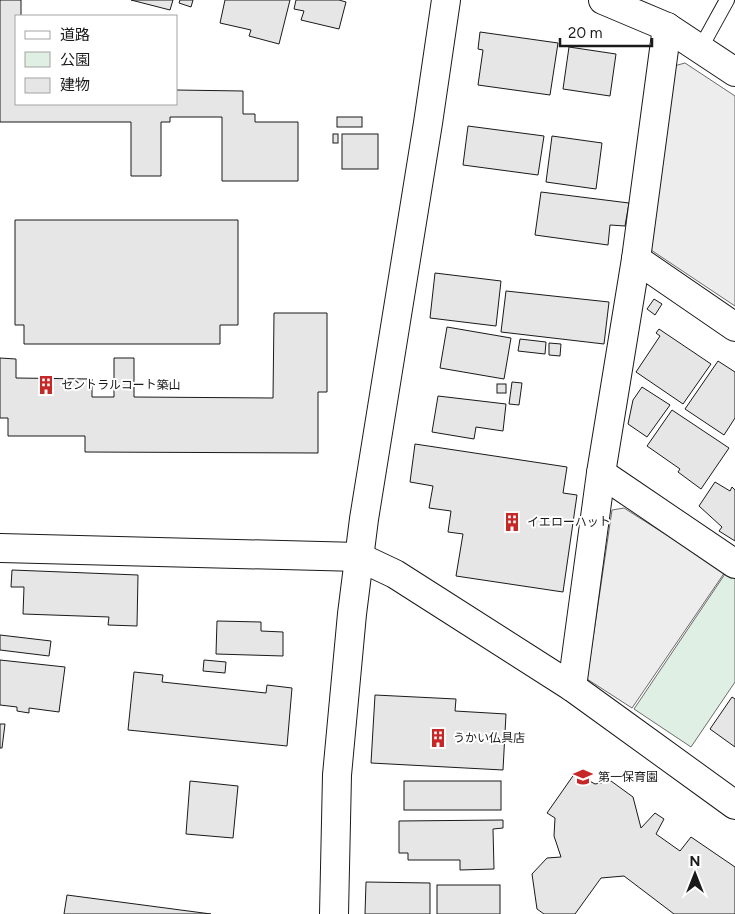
<svg xmlns="http://www.w3.org/2000/svg" width="735" height="914" font-family="Figtree,'Noto Sans JP',sans-serif">
	<style>
		.green { fill: #e0efe3; stroke: #6a6a6a }
		.parking { fill: #ededed; stroke: #6a6a6a }
		.building { fill: #e6e6e6; stroke: #1a1a1a }
		.lines { fill: none; stroke-linecap: round; stroke-linejoin: round }
		.service-casing { stroke: #1a1a1a; stroke-width: 16 }
		.minor-casing { stroke: #1a1a1a; stroke-width: 30 }
		.tertiary-casing { stroke: #1a1a1a; stroke-width: 30 }
		.service { stroke: #fff; stroke-width: 14 }
		.minor { stroke: #fff; stroke-width: 28 }
		.tertiary { stroke: #fff; stroke-width: 28 }
		.labels { text-anchor: middle; stroke-width: 4; stroke-linejoin: round; paint-order: stroke }
		.poi-label { font-size: 12px; fill: #1a1a1a; stroke: #fff; text-anchor: start }
	</style>
	<rect width="100%" height="100%" fill="#fff"/>
	<path class="green" d="M727,571L735,577V682L691,747L634,709Z"/>
	<g class="parking">
		<path d="M685,63L735,96V306L651,250L674,66Z"/>
		<path d="M624,508L725,572L632,708L587,679L612,510Z"/>
	</g>
	<g class="building">
		<path d="M0,0H21V16H16V104H176V90L243,91V114H255V122H298V181H222V117H170V122H161V176H131V122H0Z"/>
		<path d="M131,0H173L170,10Z"/>
		<path d="M180,0H193L191,7L179,3Z"/>
		<path d="M225,0H290L279,44L249,36L251,30L220,23Z"/>
		<path d="M296,0H339L346,2L339,29L301,20L304,11L294,9Z"/>
		<path d="M480,32L558,43L550,95L478,85L483,50L478,49Z"/>
		<path d="M569,47L616,54L610,96L563,89Z"/>
		<rect x="337" y="117" width="25" height="10"/>
		<path d="M468,126L544,136L538,175L463,165Z"/>
		<rect x="333" y="134" width="5" height="9"/>
		<rect x="342" y="134" width="36" height="35"/>
		<path d="M552,136L602,143L596,189L546,182Z"/>
		<path d="M541,192L629,203L625,226L610,225L608,245L535,235Z"/>
		<path d="M15,220H238V325H220V344H24V325H15Z"/>
		<path d="M435,273L501,281L496,326L430,318Z"/>
		<path d="M506,291L609,302L604,344L501,332Z"/>
		<path d="M654,299L662,304L655,315L647,309Z"/>
		<path d="M274,313H327V392H318V453L85,452V436H8V418H0V358L16,359V378L92,379V397H114V358H134V397L273,398Z"/>
		<path d="M447,327L511,338L504,379L440,368Z"/>
		<path d="M659,329L711,364L683,404L636,372L660,336L656,333Z"/>
		<path d="M520,339L546,342L545,354L518,351Z"/>
		<path d="M549,343L561,344L560,356L549,355Z"/>
		<path d="M718,361L735,372V418L724,435L685,409Z"/>
		<path d="M512,382L522,383L519,405L509,404Z"/>
		<rect x="497" y="384" width="9" height="9"/>
		<path d="M642,387L670,405L647,437L628,424L633,400Z"/>
		<path d="M438,396L506,404L503,431L476,427L474,439L432,432Z"/>
		<path d="M672,410L729,448L701,489L678,472L680,469L647,446Z"/>
		<path d="M415,444L567,467L563,493L577,495L563,592L456,576L463,534L448,532L451,511L429,508L433,486L410,482Z"/>
		<path d="M715,482L730,491L732,487L735,490V541L719,531L722,527L699,506Z"/>
		<path d="M12,570L138,575L137,626L108,625L109,617L23,614L24,587H11Z"/>
		<path d="M217,621L261,622V631L283,632V656L216,654Z"/>
		<path d="M0,635L51,641L49,656L0,650Z"/>
		<path d="M0,660L65,667L59,712L29,708V713L17,711V707L0,705Z"/>
		<path d="M204,660L226,662L225,673L203,671Z"/>
		<path d="M134,672L163,675L162,682L266,693L267,685L292,688L287,746L128,730Z"/>
		<path d="M375,695L456,699L455,711L506,714L503,770L371,763Z"/>
		<path d="M732,697L735,699V747L710,729Z"/>
		<path d="M0,724H5L2,748H0Z"/>
		<path d="M575,773L595,784L611,781L633,797L641,828L655,813L664,819L656,834L680,851L691,837L735,867V914H674L624,876L601,878L575,914H544L537,909L532,874L547,858L561,857L554,836L555,818L547,813Z"/>
		<path d="M190,781L238,786L233,838L186,834Z"/>
		<rect x="404" y="781" width="97" height="29"/>
		<path d="M503,820V828L493,829L494,869L460,870V860H408V853H399V821Z"/>
		<path d="M366,882L430,883V914H365Z"/>
		<rect x="437" y="885" width="63" height="29"/>
		<path d="M67,895L211,914H64Z"/>
	</g>
	<g class="lines">
		<g class="service-casing">
			<path id="service" d="M700,49L727,0"/>
		</g>
		<g class="minor-casing">
			<g id="minor">
				<path d="M603,0L667,27L735,72"/>
				<path d="M636,259L735,327"/>
				<path d="M601,473L735,564"/>
				<path d="M0,548L359,557L395,574L572,687L735,805"/>
				<path d="M572,687L601,473L636,259L667,27"/>
			</g>
		</g>
		<g class="tertiary-casing">
			<path id="tertiary" d="M334,914L337,775L352,614L364,519L428,123L446,0"/>
		</g>
		<use href="#service" class="service"/>
		<use href="#minor" class="minor"/>
		<use href="#tertiary" class="tertiary"/>
	</g>
	<defs>
		<g id="building-bare" transform="scale(1.5)"><path d="M-4-6H4V6H1V3H-1V6H-4ZM-2.5-4.3h1.7v1.8h-1.7ZM.8-4.3h1.7v1.8H.8ZM-2.5-1h1.7V.8h-1.7ZM.8-1h1.7V.8H.8Z" fill="#c62828" stroke="#fff" stroke-width="2.5" paint-order="stroke"/></g>
		<g id="school-bare" transform="scale(1.5)"><path d="M0-5L7-2L0 1L-7-2ZM-4 1L0 2.5L4 1V4Q0 6-4 4Z" fill="#c62828" stroke="#fff" stroke-width="2.5" paint-order="stroke"/></g>
	</defs>
	<g fill-rule="evenodd">
		<use href="#building-bare" x="46" y="385"/>
		<use href="#building-bare" x="512" y="522"/>
		<use href="#building-bare" x="438" y="738"/>
		<use href="#school-bare" x="583" y="777"/>
	</g>
	<g class="labels">
		<g class="poi-label">
			<text x="61" y="389">セントラルコート築山</text>
			<text x="527" y="526">イエローハット</text>
			<text x="453" y="742">うかい仏具店</text>
			<text x="598" y="781">第一保育園</text>
		</g>
	</g>
	<rect x="15" y="15" width="162" height="90" fill="#ffffff" stroke="#a3a3a3"/>
	<rect x="25" y="31" width="25" height="8" fill="#ffffff" stroke="#a3a3a3"/>
	<text x="60" y="40" font-size="15" fill="#1a1a1a">道路</text>
	<rect x="25" y="52" width="25" height="15" fill="#e0efe3" stroke="#a3a3a3"/>
	<text x="60" y="65" font-size="15" fill="#1a1a1a">公園</text>
	<rect x="25" y="78" width="25" height="15" fill="#e6e6e6" stroke="#a3a3a3"/>
	<text x="60" y="90" font-size="15" fill="#1a1a1a">建物</text>
	<g transform="translate(695 874)" stroke="#ffffff" stroke-width="4" paint-order="stroke">
	<path d="M0-4L9 19L0 12L-9 19Z" fill="#1a1a1a"/>
	<text y="-8" font-size="14" font-weight="bold" text-anchor="middle" fill="#1a1a1a">N</text>
	</g>
	<path d="M560 38v8h92v-8" fill="none" stroke="#1a1a1a" stroke-width="2.5"/>
	<text x="568" y="38" font-size="15" fill="#1a1a1a" stroke="#ffffff" stroke-width="4" paint-order="stroke">20 m</text>
</svg>
